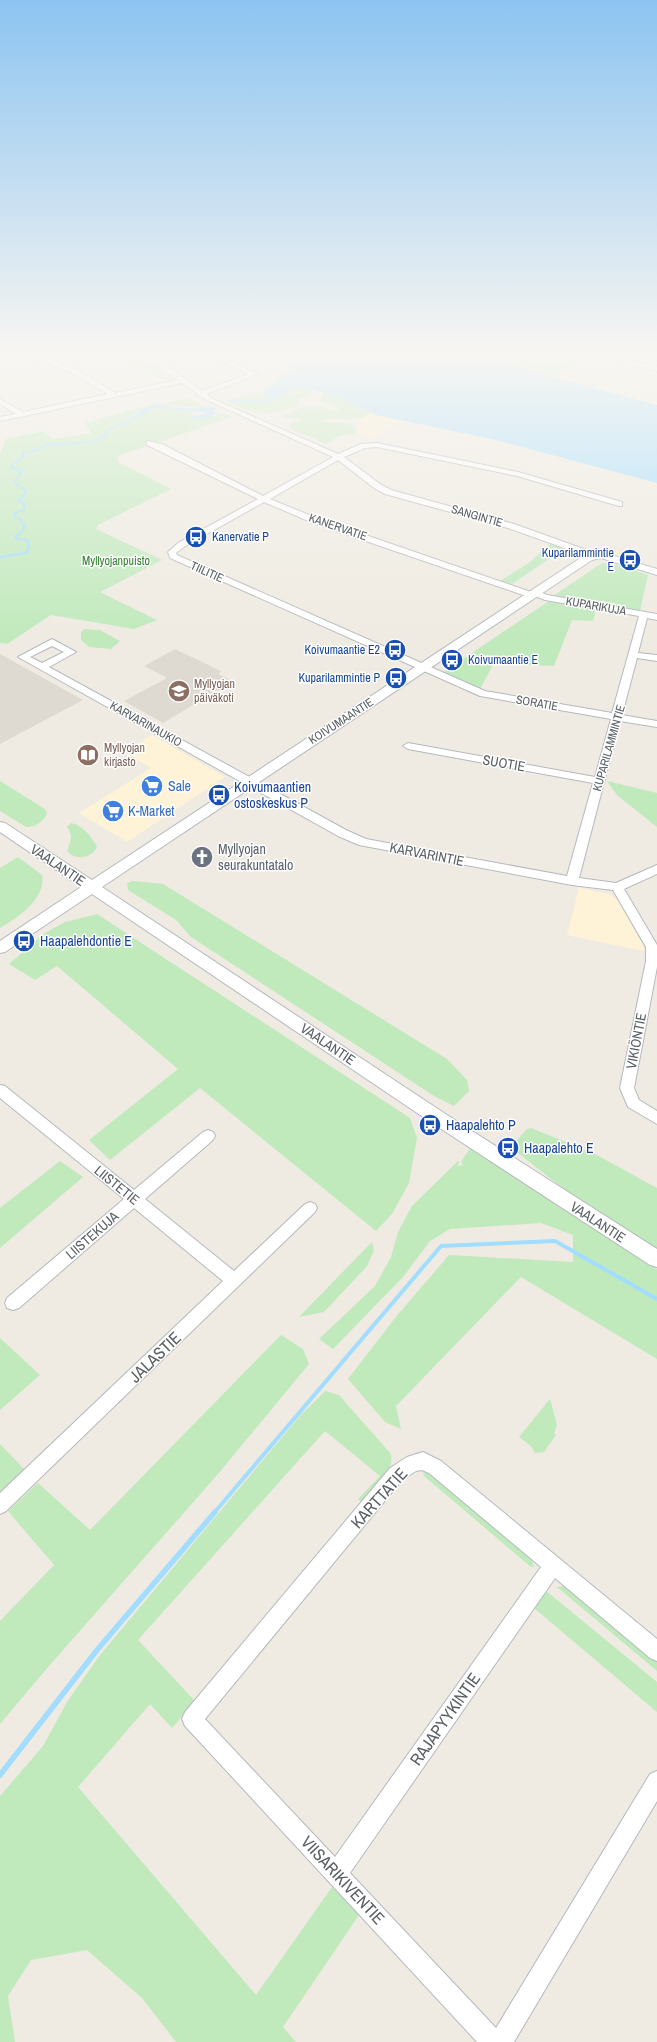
<svg xmlns="http://www.w3.org/2000/svg" width="657" height="2042" font-family="'Archivo Narrow',sans-serif">
	<style>
		.commercial { fill: #fff3d7 }
		.education { fill: #dedad1 }
		.green { fill: #c0e9bc }
		.sand { fill: #fdefcf }
		.water { fill: #a2ddff }
		.lines { fill: none; stroke-linecap: round; stroke-linejoin: round }
		.stream-far3 { stroke: #a2ddff; stroke-width: 2 }
		.stream-far2 { stroke: #a2ddff; stroke-width: 2.5 }
		.stream-far1 { stroke: #a2ddff; stroke-width: 4 }
		.stream { stroke: #a2ddff; stroke-width: 5.5 }
		.minor-casing { stroke: #b5b9be; stroke-width: 2 }
		.tertiary-casing { stroke: #b5b9be; stroke-width: 2 }
		.minor { fill: #fff; fill-rule: evenodd }
		.tertiary { fill: #fff; fill-rule: evenodd }
		.labels { text-anchor: middle; stroke-width: 3; stroke-linejoin: round; paint-order: stroke }
		.far-street-label { font-size: 12px; fill: #5a6064; stroke: #fff }
		.far-transit-label { font-size: 12px; fill: #164399; stroke: #fff; text-anchor: end }
		.far-park-label { font-size: 12px; fill: #2f822c; stroke: #fff }
		.far-education-label { font-size: 12px; fill: #785e54; stroke: #fff; text-anchor: start }
		.street-label { font-size: 14px; fill: #5a6064; stroke: #fff }
		.shop-label { font-size: 14px; fill: #366cbe; stroke: #fff; text-anchor: start }
		.transit-label { font-size: 14px; fill: #164399; stroke: #fff; text-anchor: start }
		.worship-label { font-size: 14px; fill: #5b616d; stroke: #fff; text-anchor: start }
		.near-street-label { font-size: 17px; fill: #5a6064; stroke: #fff }
	</style>
	<rect width="100%" height="100%" fill="#efebe2"/>
	<g class="commercial">
		<path d="M152,735L225,777L127,842L79,813L151,768L124,752Z"/>
		<path d="M579,888L609,894L618,900L643,946L644,951L567,935Z"/>
	</g>
	<g class="education">
		<path d="M175,649L221,671L218,674L233,681L163,723L124,701L167,678L144,666Z"/>
		<path d="M0,654L83,700L0,744Z"/>
	</g>
	<g class="green">
		<path d="M105,355C136,355 150,362 174,381L168,382L132,363Z"/>
		<path d="M575,355L576,364L557,374L550,375L489,356Z"/>
		<path d="M296,389H311V393L307,397L298,399V405C269,418 253,414 225,401L256,392L272,400Z"/>
		<path d="M323,393L342,399L372,413L360,419H325L323,422L349,423L356,429L355,434L339,436L326,444L290,428L289,424L302,419L281,418L284,414C291,413 295,410 302,408C317,403 323,408 336,411L339,410L333,405L318,401Z"/>
		<path d="M189,398L207,408C183,409 142,396 130,421L153,408L189,411L194,414L189,416L190,418L205,419L222,413L232,417L118,456V462L171,489L98,525L96,529L162,560L100,592L157,620L134,629L51,615L7,644L0,643V455L6,439L43,431L53,439L91,433L85,423L155,403H167Z"/>
		<path d="M552,542L565,548L512,584L500,581L530,562Z"/>
		<path d="M602,563L619,565L648,575L640,611L553,596Z"/>
		<path d="M549,601L596,609L593,621L572,620L554,666L494,663L480,689L444,672Z"/>
		<path d="M84,629L100,630L120,641L111,649L89,647L81,640V632Z"/>
		<path d="M0,781L45,809L47,813C45,821 34,828 26,827L0,811Z"/>
		<path d="M607,781L657,793V827L617,795Z"/>
		<path d="M71,823C83,825 91,837 97,846C94,858 76,861 68,852C69,840 75,840 67,827Z"/>
		<path d="M18,857L42,875C47,898 17,918 0,928V868Z"/>
		<path d="M133,881L163,884L447,1059L467,1080L469,1091L454,1106L434,1096L191,937L176,920L128,890L127,883Z"/>
		<path d="M97,914L410,1118L417,1138L409,1183L392,1214L376,1231L200,1088L110,1160L89,1140L178,1069L57,966L35,980L9,964L45,933L65,922Z"/>
		<path d="M531,1128L595,1154L657,1188V1248L569,1193L513,1149L512,1146L527,1129Z"/>
		<path d="M470,1148L657,1269V1359L521,1277L396,1406L401,1429L385,1422L348,1379L395,1318L449,1255L573,1262V1235L541,1223L450,1229L430,1241L403,1277L333,1349L319,1339L375,1286L391,1257L398,1232L412,1206L458,1161L460,1162L457,1166L463,1165L461,1162Z"/>
		<path d="M60,1161L83,1177L0,1248V1208Z"/>
		<path d="M372,1242L374,1250L367,1266L324,1312L299,1317Z"/>
		<path d="M281,1335L303,1349L309,1364L218,1474L49,1666L0,1724V1621L54,1565L8,1511L38,1483L90,1530Z"/>
		<path d="M0,1338L40,1375L0,1410Z"/>
		<path d="M325,1391L339,1395L391,1454C394,1475 375,1489 363,1504L358,1499L380,1476L325,1431L138,1640L195,1701L172,1728L150,1704L78,1787L256,1995L332,1887L359,1915L283,2027L296,2042H176L142,1998L87,1950L31,1960L8,1996L15,2042H0V1796L43,1746L67,1702L100,1655L299,1417Z"/>
		<path d="M550,1399L557,1425L554,1433L556,1435L544,1452L535,1453L531,1446L519,1437Z"/>
		<path d="M0,1444L25,1470L0,1493Z"/>
		<path d="M423,1472L431,1474L531,1558L534,1567H531L424,1476Z"/>
		<path d="M564,1586L657,1662V1671L557,1587Z"/>
		<path d="M545,1590L657,1682V1712L534,1608Z"/>
	</g>
	<path class="sand" d="M372,413L397,421H404L373,437L356,432L361,426L360,419Z"/>
	<g class="water">
		<path d="M275,355H485L556,378L657,405V483L492,439L376,415L342,399L311,389H296L272,400L263,395L266,388L290,371L288,362Z"/>
		<path d="M158,404C177,410 198,408 217,407L214,412L221,413L211,415L213,417L205,419L190,418L189,416L206,414L205,412L153,408L130,422C136,410 146,407 158,404Z"/>
	</g>
	<g class="lines">
		<g class="stream-far3">
			<path d="M228,401L261,402L272,400"/>
			<path d="M28,544V541L15,538L25,528L21,520L14,516L15,513L24,510V504L18,501L27,491L14,483L22,472L10,466L24,457L22,453L37,450L44,445L93,442L105,436L109,429L132,420"/>
		</g>
		<path class="stream-far2" d="M0,557L26,553L29,548L28,543"/>
		<path class="stream-far1" d="M214,1513L441,1246L555,1241L657,1299"/>
		<path class="stream" d="M0,1775L97,1650L215,1512"/>
		<g class="minor-casing">
			<g id="minor">
				<path d="M20,355C55,355 87,374 115,393L178,380L160,367L132,355C158,355 181,376 202,391L249,374L207,355H216L258,374L206,394L213,399L338,454L361,444L377,443L518,472L622,502V506H619L517,476L377,447L365,448L344,457L380,484L391,490L514,524L595,553L596,555L592,558L508,528L385,494L374,488L338,460L270,499L319,519L531,592L535,590L547,595L657,614V620L647,618L638,653L657,655V661L637,658L622,715L657,721V727L620,721L579,878L616,883L657,865V874L624,889L657,945V967L634,1088L639,1100L657,1111V1124L628,1107L620,1088L646,961V947L613,890L572,885L359,845L338,836L18,657L52,639L76,652L49,667L346,830L366,839L567,876L593,783L408,749L403,746L408,743L595,777L611,719L480,696L170,558L168,552L178,543L258,499L147,445V441L162,444L263,496L333,457L209,401L200,396L197,395L196,393L182,383L0,421V417L16,414L0,404V399L23,412L108,394L68,371ZM264,502L313,523L529,597L535,596L545,600L639,616L612,713L485,691L177,555L176,553L184,547ZM52,646L64,652L42,663L30,657Z"/>
				<path d="M595,355H607L657,367V371Z"/>
				<path d="M0,1085L5,1086L134,1190L203,1132L208,1130L213,1132L215,1136L213,1140L145,1199L234,1271L305,1204L310,1202L315,1204L317,1208L315,1212L6,1511L0,1514V1493L223,1281L134,1208L19,1308L13,1310L7,1308L5,1303L7,1298L124,1199L0,1098Z"/>
				<path d="M423,1452L441,1461L657,1639V1661L650,1658L555,1578L350,1873L496,2028L650,1774L657,1771V1801L514,2042H477L185,1726L182,1719L185,1712L390,1468L407,1457ZM422,1470L429,1473L541,1567L335,1857L205,1719L402,1480L416,1471Z"/>
			</g>
		</g>
		<g class="tertiary-casing">
			<path id="tertiary" d="M601,552L657,569V575L601,558L592,560L102,887L444,1113L657,1249V1267L650,1265L432,1123L92,894L5,952L0,953V941L81,887L0,832V822L5,823L92,880L585,555Z"/>
		</g>
		<use href="#minor" class="minor"/>
		<use href="#tertiary" class="tertiary"/>
	</g>
	<linearGradient id="sky" x2="0" y2="1"><stop stop-color="#8cc4f1"/><stop offset="0.55" stop-color="#f8f6f2"/><stop offset="1" stop-color="#f8f6f2" stop-opacity="0"/></linearGradient>
	<rect width="657" height="641" fill="url(#sky)"/>
	<defs>
		<g id="bus-disc" transform="scale(1.15)"><circle r="9.5" fill="#1a4fb4" stroke="#fff"/><path d="M-5-6H5V4H4V6H2V4H-2V6H-4V4H-5ZM-3.5-4V0h7V-4ZM-3.5 1.2v1.5H-2V1.2ZM2 1.2v1.5H3.5V1.2Z" fill="#fff"/></g>
		<g id="school-disc" transform="scale(1.15)"><circle r="9.5" fill="#8d6e63" stroke="#fff"/><path d="M0-5L7-2L0 1L-7-2ZM-4 1L0 2.5L4 1V4Q0 6-4 4Z" fill="#fff"/></g>
		<g id="library-disc" transform="scale(1.15)"><circle r="9.5" fill="#8d6e63" stroke="#fff"/><path d="M-6-4Q-3-5.5-.7-3.5V5Q-3 3-6 4ZM6-4Q3-5.5 .7-3.5V5Q3 3 6 4Z" fill="#fff"/></g>
		<g id="supermarket-disc" transform="scale(1.15)"><circle r="9.5" fill="#3f7fe0" stroke="#fff"/><path d="M-6-5.5h2.5l.6 2H6L4.5 2H-2.5L-4.4-4H-6ZM-1.5 3.2a1.3 1.3 0 1 0 .1 0ZM3 3.2a1.3 1.3 0 1 0 .1 0Z" fill="#fff"/></g>
		<g id="church-disc" transform="scale(1.15)"><circle r="9.5" fill="#6b7280" stroke="#fff"/><path d="M-1.2-6h2.4v3.5h3.3v2.4h-3.3V6h-2.4V-.1h-3.3v-2.4h3.3Z" fill="#fff"/></g>
	</defs>
	<g fill-rule="evenodd">
		<use href="#bus-disc" x="196" y="537"/>
		<use href="#bus-disc" x="630" y="560"/>
		<use href="#bus-disc" x="395" y="650"/>
		<use href="#bus-disc" x="452" y="660"/>
		<use href="#bus-disc" x="396" y="678"/>
		<use href="#school-disc" x="179" y="691"/>
		<use href="#library-disc" x="88" y="755"/>
		<use href="#supermarket-disc" x="152" y="786"/>
		<use href="#bus-disc" x="219" y="795"/>
		<use href="#supermarket-disc" x="113" y="811"/>
		<use href="#church-disc" x="202" y="857"/>
		<use href="#bus-disc" x="24" y="941"/>
		<use href="#bus-disc" x="430" y="1125"/>
		<use href="#bus-disc" x="508" y="1148"/>
	</g>
	<g class="labels">
		<g class="far-street-label">
			<text transform="translate(477 516) rotate(16)" y="4">SANGINTIE</text>
			<text transform="translate(338 527) rotate(19)" y="4">KANERVATIE</text>
			<text transform="translate(207 572) rotate(24)" y="4">TIILITIE</text>
			<text transform="translate(596 606) rotate(10)" y="4">KUPARIKUJA</text>
			<text transform="translate(537 703) rotate(10)" y="4">SORATIE</text>
			<text transform="translate(341 721) rotate(-33)" y="4">KOIVUMAANTIE</text>
			<text transform="translate(146 724) rotate(29)" y="4">KARVARINAUKIO</text>
			<text transform="translate(609 748) rotate(-74)" y="4">KUPARILAMMINTIE</text>
		</g>
		<g class="far-transit-label">
			<text x="212" y="541" text-anchor="start">Kanervatie P</text>
			<text x="614" y="557">Kuparilammintie<tspan x="614" dy="14">E</tspan></text>
			<text x="380" y="654">Koivumaantie E2</text>
			<text x="468" y="664" text-anchor="start">Koivumaantie E</text>
			<text x="380" y="682">Kuparilammintie P</text>
		</g>
		<g class="far-park-label">
			<text x="116" y="565">Myllyojanpuisto</text>
		</g>
		<g class="far-education-label">
			<text x="194" y="688">Myllyojan<tspan x="194" dy="14">päiväkoti</tspan></text>
			<text x="104" y="752">Myllyojan<tspan x="104" dy="14">kirjasto</tspan></text>
		</g>
		<g class="street-label">
			<text transform="translate(504 763) rotate(10)" y="5">SUOTIE</text>
			<text transform="translate(427 854) rotate(11)" y="5">KARVARINTIE</text>
			<text transform="translate(58 865) rotate(34)" y="5">VAALANTIE</text>
			<text transform="translate(636 1041) rotate(-79)" y="5">VIKIÖNTIE</text>
			<text transform="translate(328 1044) rotate(34)" y="5">VAALANTIE</text>
			<text transform="translate(117 1185) rotate(39)" y="5">LIISTETIE</text>
			<text transform="translate(598 1222) rotate(33)" y="5">VAALANTIE</text>
			<text transform="translate(92 1235) rotate(-41)" y="5">LIISTEKUJA</text>
		</g>
		<g class="shop-label">
			<text x="168" y="791">Sale</text>
			<text x="128" y="816">K-Market</text>
		</g>
		<g class="transit-label">
			<text x="234" y="792">Koivumaantien<tspan x="234" dy="16">ostoskeskus P</tspan></text>
			<text x="40" y="946">Haapalehdontie E</text>
			<text x="446" y="1130">Haapalehto P</text>
			<text x="524" y="1153">Haapalehto E</text>
		</g>
		<g class="worship-label">
			<text x="218" y="854">Myllyojan<tspan x="218" dy="16">seurakuntatalo</tspan></text>
		</g>
		<g class="near-street-label">
			<text transform="translate(155 1357) rotate(-44)" y="6">JALASTIE</text>
			<text transform="translate(379 1498) rotate(-48)" y="6">KARTTATIE</text>
			<text transform="translate(445 1719) rotate(-55)" y="6">RAJAPYYKINTIE</text>
			<text transform="translate(343 1880) rotate(47)" y="6">VIISARIKIVENTIE</text>
		</g>
	</g>
</svg>
